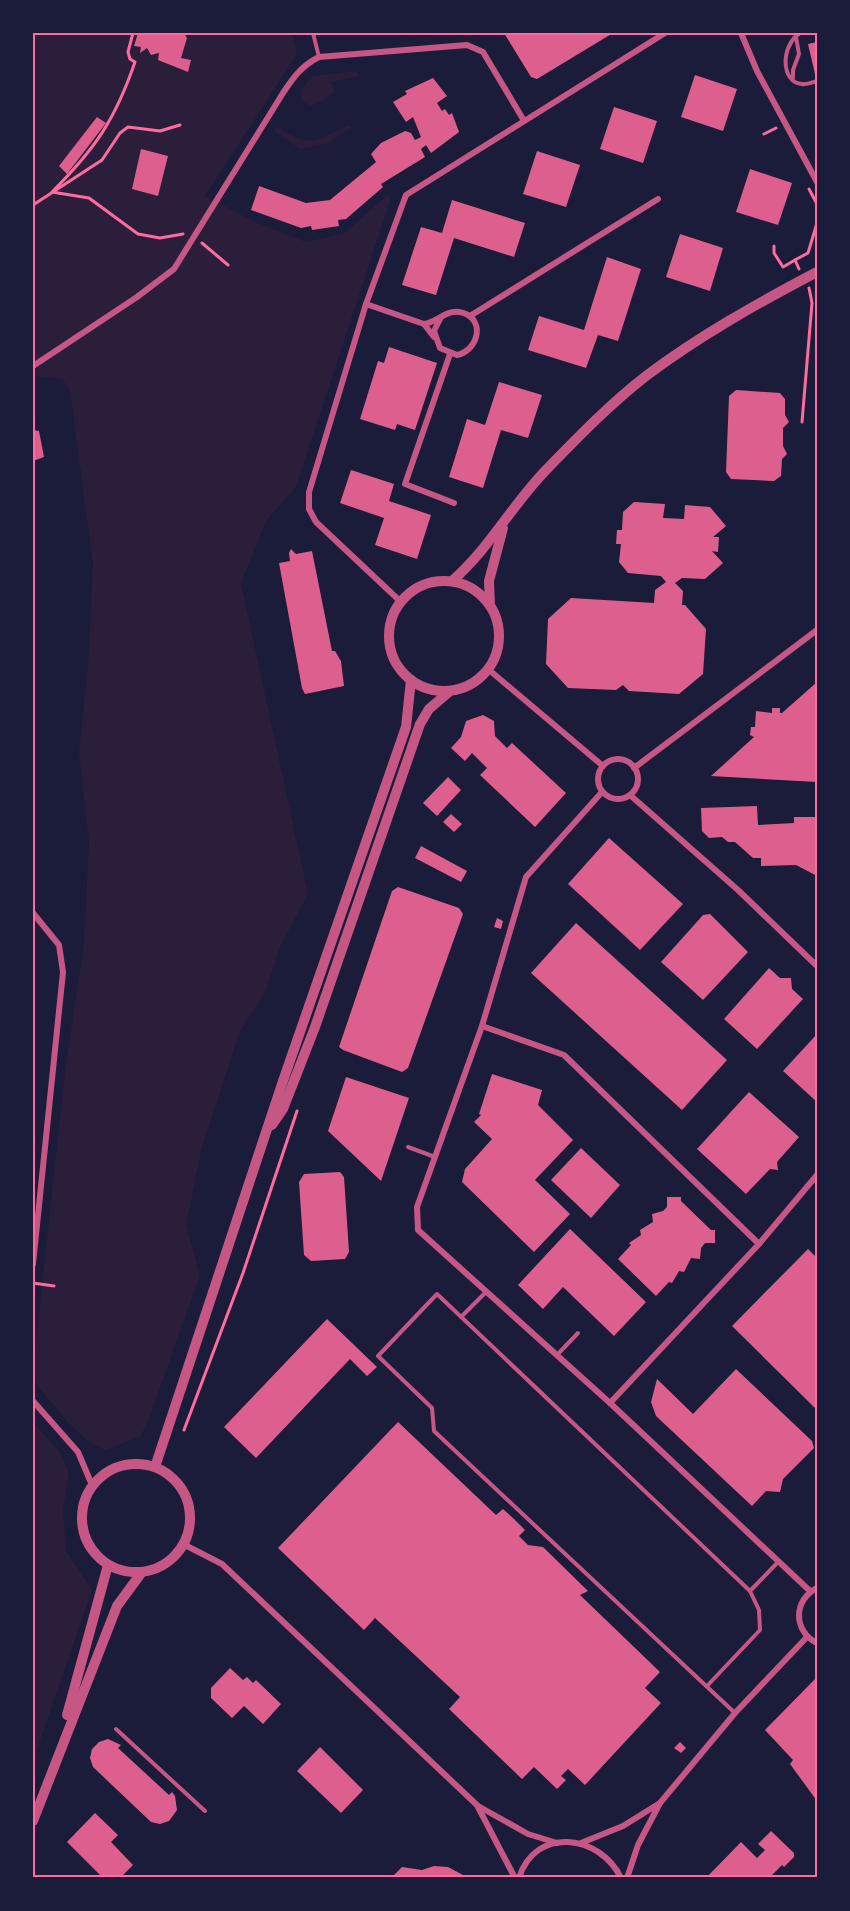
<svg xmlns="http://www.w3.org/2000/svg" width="850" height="1911" font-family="'Fira Sans Condensed',sans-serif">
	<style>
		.green { fill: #2a1e3b }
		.building { fill: #dd5f8e }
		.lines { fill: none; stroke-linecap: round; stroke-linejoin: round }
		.path { stroke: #ff6b9d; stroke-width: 3 }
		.service { stroke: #c65784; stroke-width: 4 }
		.minor { stroke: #c65784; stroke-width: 6 }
		.tertiary { stroke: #c65784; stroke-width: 10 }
		.neatline { fill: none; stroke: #ff6b9d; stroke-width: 2 }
	</style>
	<rect width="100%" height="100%" fill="#1b1b3a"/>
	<g class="green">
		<path d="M33,33H292L297,54L205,196L255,222L306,242L345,233L387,195L391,198L296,487L266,521L241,583L308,894L280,947L265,993L240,1031L202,1147L186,1225L200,1275L151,1413L141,1436L106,1450L91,1443L72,1427L35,1383V1350L66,1064L84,944L89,841L79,753L88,666L93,564L70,390L62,379L33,376Z"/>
		<path d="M357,71L358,76L331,82L335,91L324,100L311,106L302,101L301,90L313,76Z"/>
		<path d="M350,125L351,128L326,144L300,149L273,130L277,127C314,151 315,138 350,125Z"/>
		<path d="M33,1422L60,1453L69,1473L63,1510L66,1551L92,1590L33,1761Z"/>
	</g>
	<g class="building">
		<path d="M138,33H184L187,38L181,58L191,60L188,72L158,60L159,53L151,55L147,48L140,53L141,47L134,46Z"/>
		<path d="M504,33H613L537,79L531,77Z"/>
		<path d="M817,42V74H815L808,44Z"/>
		<path d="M695,75L737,89L723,131L681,117Z"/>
		<path d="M433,78L447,96L437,103L442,111L445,109L449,115L452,113L459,132L431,153L426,145L421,149L425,157L381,184L383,187L346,219L338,220L339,226L312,230L311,226L301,228L251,210L259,186L306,203L330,200L376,162L371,154L381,143L405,131L411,133L415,140L421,137L413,117L406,122L393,102L407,94L405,91Z"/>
		<path d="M614,107L657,121L643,163L600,149Z"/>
		<path d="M97,117L106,123L67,174L59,166Z"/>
		<path d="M141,149L168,156L158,196L132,189Z"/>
		<path d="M537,151L580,165L566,207L523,194Z"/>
		<path d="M750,169L792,183L778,225L736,212Z"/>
		<path d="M452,200L525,223L514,257L454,238L436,295L402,285L421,227L442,233Z"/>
		<path d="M680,234L723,248L710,291L666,277Z"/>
		<path d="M607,257L641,269L618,341L598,335L586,368L528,350L539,316L584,330Z"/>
		<path d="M389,347L437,363L415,430L397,424L395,430L360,419L378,361L384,363Z"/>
		<path d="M499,382L542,395L528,438L501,430L483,488L449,477L467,419L485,425Z"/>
		<path d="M736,390L780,393L785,399V415L789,422L783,428V446L787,454L782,459L781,476L774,481L731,479L726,472L729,396Z"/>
		<path d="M33,430L39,431L44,457L33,461Z"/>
		<path d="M351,470L394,484L389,501L431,515L417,559L375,545L384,518L340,503Z"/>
		<path d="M634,502L665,504L663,518L684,519L685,505L710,507L726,526L713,537H719L718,552L712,551L723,563L705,579L682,578L675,583L683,591L682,605H685L706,629L703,674L679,694L629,691L623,685L616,690L568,688L546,664L548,619L571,598L654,603L655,590L666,582L661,576L628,573L619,562L621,544H616L617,530H622L623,512Z"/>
		<path d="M291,549L296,554L312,551L332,651H335L341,661L344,686L305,694L302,688L279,563L290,561L289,553Z"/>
		<path d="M817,682V782L711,776L754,737L750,735L751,727H755L756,711L772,713V708H780V713H782Z"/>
		<path d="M483,715L494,721L495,736L507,748L512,743L566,793L535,827L480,775L487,768L472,753L465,761L451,748L461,737L466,721Z"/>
		<path d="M448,777L461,790L437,816L423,803Z"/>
		<path d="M757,806L758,825L794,823V817H817V876L796,865L761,866V858H753L735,842H728L722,837L709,838L702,831L701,808Z"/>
		<path d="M451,814L462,824L454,832L443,822Z"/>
		<path d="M609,838L683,904L640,950L568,884Z"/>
		<path d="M421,846L467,871L461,882L415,858Z"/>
		<path d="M398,887L459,908L463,914L408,1068L402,1072L343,1050L339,1047L392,891Z"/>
		<path d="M710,914L748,952L703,1000L661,962L703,915Z"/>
		<path d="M497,918L503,921L501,929L494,927Z"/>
		<path d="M576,923L727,1060L682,1110L531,973Z"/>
		<path d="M769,968L780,978H791L792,989L803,999L757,1049L724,1019Z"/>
		<path d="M817,1034V1102L783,1071Z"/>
		<path d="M492,1074L542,1090L538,1105L573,1140L535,1180L570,1214L534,1252L462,1182L465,1169L492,1139L474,1122L481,1115L479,1114Z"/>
		<path d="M346,1077L409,1098L381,1181L328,1131Z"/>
		<path d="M749,1092L799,1137L777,1162L778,1170L770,1169L746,1194L697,1149Z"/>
		<path d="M581,1148L620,1185L591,1218L551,1180Z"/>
		<path d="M340,1172L344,1177L349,1252L345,1259L311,1261L304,1255L299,1182L304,1174Z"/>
		<path d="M667,1197H681V1201L711,1230H715V1243H705L701,1248L700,1259L691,1258L684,1272L679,1271L672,1283L669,1282L656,1296L618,1259L631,1245L629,1243L641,1235L640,1230L653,1222L652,1214L663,1211L667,1207Z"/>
		<path d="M570,1229L646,1302L614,1336L563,1287L543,1309L518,1285Z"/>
		<path d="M808,1249L817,1258V1410L732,1326Z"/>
		<path d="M327,1319L377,1367L367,1376L350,1359L256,1458L224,1427Z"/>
		<path d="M736,1369L812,1441L814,1448L783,1479L780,1492L766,1491L752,1506L656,1416L651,1402L657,1379L693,1414Z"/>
		<path d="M398,1422L496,1515L503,1509L514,1519L525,1530L519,1536L528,1545L543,1547L588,1591L580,1595L660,1672L645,1688L661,1703L585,1785L568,1769L561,1776L566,1780L557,1789L534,1767L522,1779L449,1709L460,1697L375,1618L364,1630L278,1548Z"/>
		<path d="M230,1668L243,1680L247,1677L253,1683L256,1680L281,1704L263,1724L244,1706L232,1718L211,1698V1688Z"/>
		<path d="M817,1677V1801L790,1764L793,1760L765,1730Z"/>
		<path d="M108,1739L121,1745L118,1748L169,1795L172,1792L175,1796L177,1810L169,1821L160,1824L151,1822L93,1767L90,1758L92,1749L99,1742Z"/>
		<path d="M680,1742L686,1748L681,1753L674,1748Z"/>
		<path d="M320,1747L363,1790L341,1813L297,1771Z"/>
		<path d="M95,1813L118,1835L111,1842L133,1865L120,1878H103L67,1842Z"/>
		<path d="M771,1831L794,1853V1857L784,1867L782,1865L769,1878H706L741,1842L757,1858L765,1850L758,1844Z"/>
		<path d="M434,1866L448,1867L463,1875L479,1878H391L402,1867L422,1870Z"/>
	</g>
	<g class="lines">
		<g class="path">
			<path d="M133,33L128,52L130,59L135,62C115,120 95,149 52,192L89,198L138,234L160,238L183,234"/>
			<path d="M764,134L776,128"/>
			<path d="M809,189L817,204"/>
			<path d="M33,205L102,160L120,133L128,127L160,131L180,125"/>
			<path d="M202,243L228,265"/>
			<path d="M774,246V253L783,267L795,260"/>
			<path d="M799,269L795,260L808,253L817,223"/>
			<path d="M802,422L812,303L809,288"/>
			<path d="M33,1283L54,1286"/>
			<path d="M184,1430L243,1273L297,1111"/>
		</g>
		<g class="service">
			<path d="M313,33L319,57"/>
			<path d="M800,33C780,46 781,83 802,84C807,85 813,82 817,81"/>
			<path d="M793,78V70L799,54L796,37"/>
			<path d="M408,1147L435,1157"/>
			<path d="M461,1317L486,1292"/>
			<path d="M557,1355L578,1333"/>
			<path d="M707,1686L760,1630L759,1610L750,1591L779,1561"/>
			<path d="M735,1713L434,1431L432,1408L378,1356L437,1294L750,1591"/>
			<path d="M116,1729L205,1811"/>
		</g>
		<g class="minor">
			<path d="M741,33L757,71L817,182"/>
			<path d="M366,304L424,324L434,337"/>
			<path d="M470,316L658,199"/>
			<path d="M424,324C437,322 446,310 459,312C486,316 480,350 457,355L440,348L434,331L440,319"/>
			<path d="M450,354L405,484L454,503"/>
			<path d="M33,366L137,297L174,269L283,93C293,78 301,66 319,57L467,45L483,52L523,119"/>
			<path d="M401,602L316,522L309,509V492L366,304L406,195L665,33"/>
			<path d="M488,669L603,766"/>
			<circle cx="618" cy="779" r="20"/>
			<path d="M634,768L817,630"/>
			<path d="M602,792L526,877L482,1026L417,1207L418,1230L610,1403"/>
			<path d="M630,795L738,890L817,966"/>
			<path d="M33,913L59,945L63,972L33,1264"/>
			<path d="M482,1026L564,1055L759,1244"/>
			<path d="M33,1401L78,1452L92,1485"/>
			<path d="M183,1544L222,1564L478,1806L528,1834L557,1843"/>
			<path d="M817,1588C793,1600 793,1631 817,1643"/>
			<path d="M810,1591L610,1403L759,1244L817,1175"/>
			<path d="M478,1807L515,1878"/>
			<path d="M581,1843L623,1826L660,1803"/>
			<path d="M519,1878C535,1826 600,1834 621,1878"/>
			<path d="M627,1878L638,1845L660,1803L735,1713L807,1637"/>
		</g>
		<g class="tertiary">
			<path d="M452,581C489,549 512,505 546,470C578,437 610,404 646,376C699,336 758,303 817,272"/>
			<circle cx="444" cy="636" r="55"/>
			<path d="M490,605L489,581L503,528"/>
			<path d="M272,1125L283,1109L315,1027L420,724L429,709L450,691"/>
			<circle cx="136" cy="1518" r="54"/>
			<path d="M155,1467L283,1081L406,727L411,680"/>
			<path d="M67,1715L108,1565"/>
			<path d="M33,1821L117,1606L142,1572"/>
		</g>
	</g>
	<rect width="850" height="1911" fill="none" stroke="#1b1b3a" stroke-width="69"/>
	<rect x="34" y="34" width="782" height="1842" class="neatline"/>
</svg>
